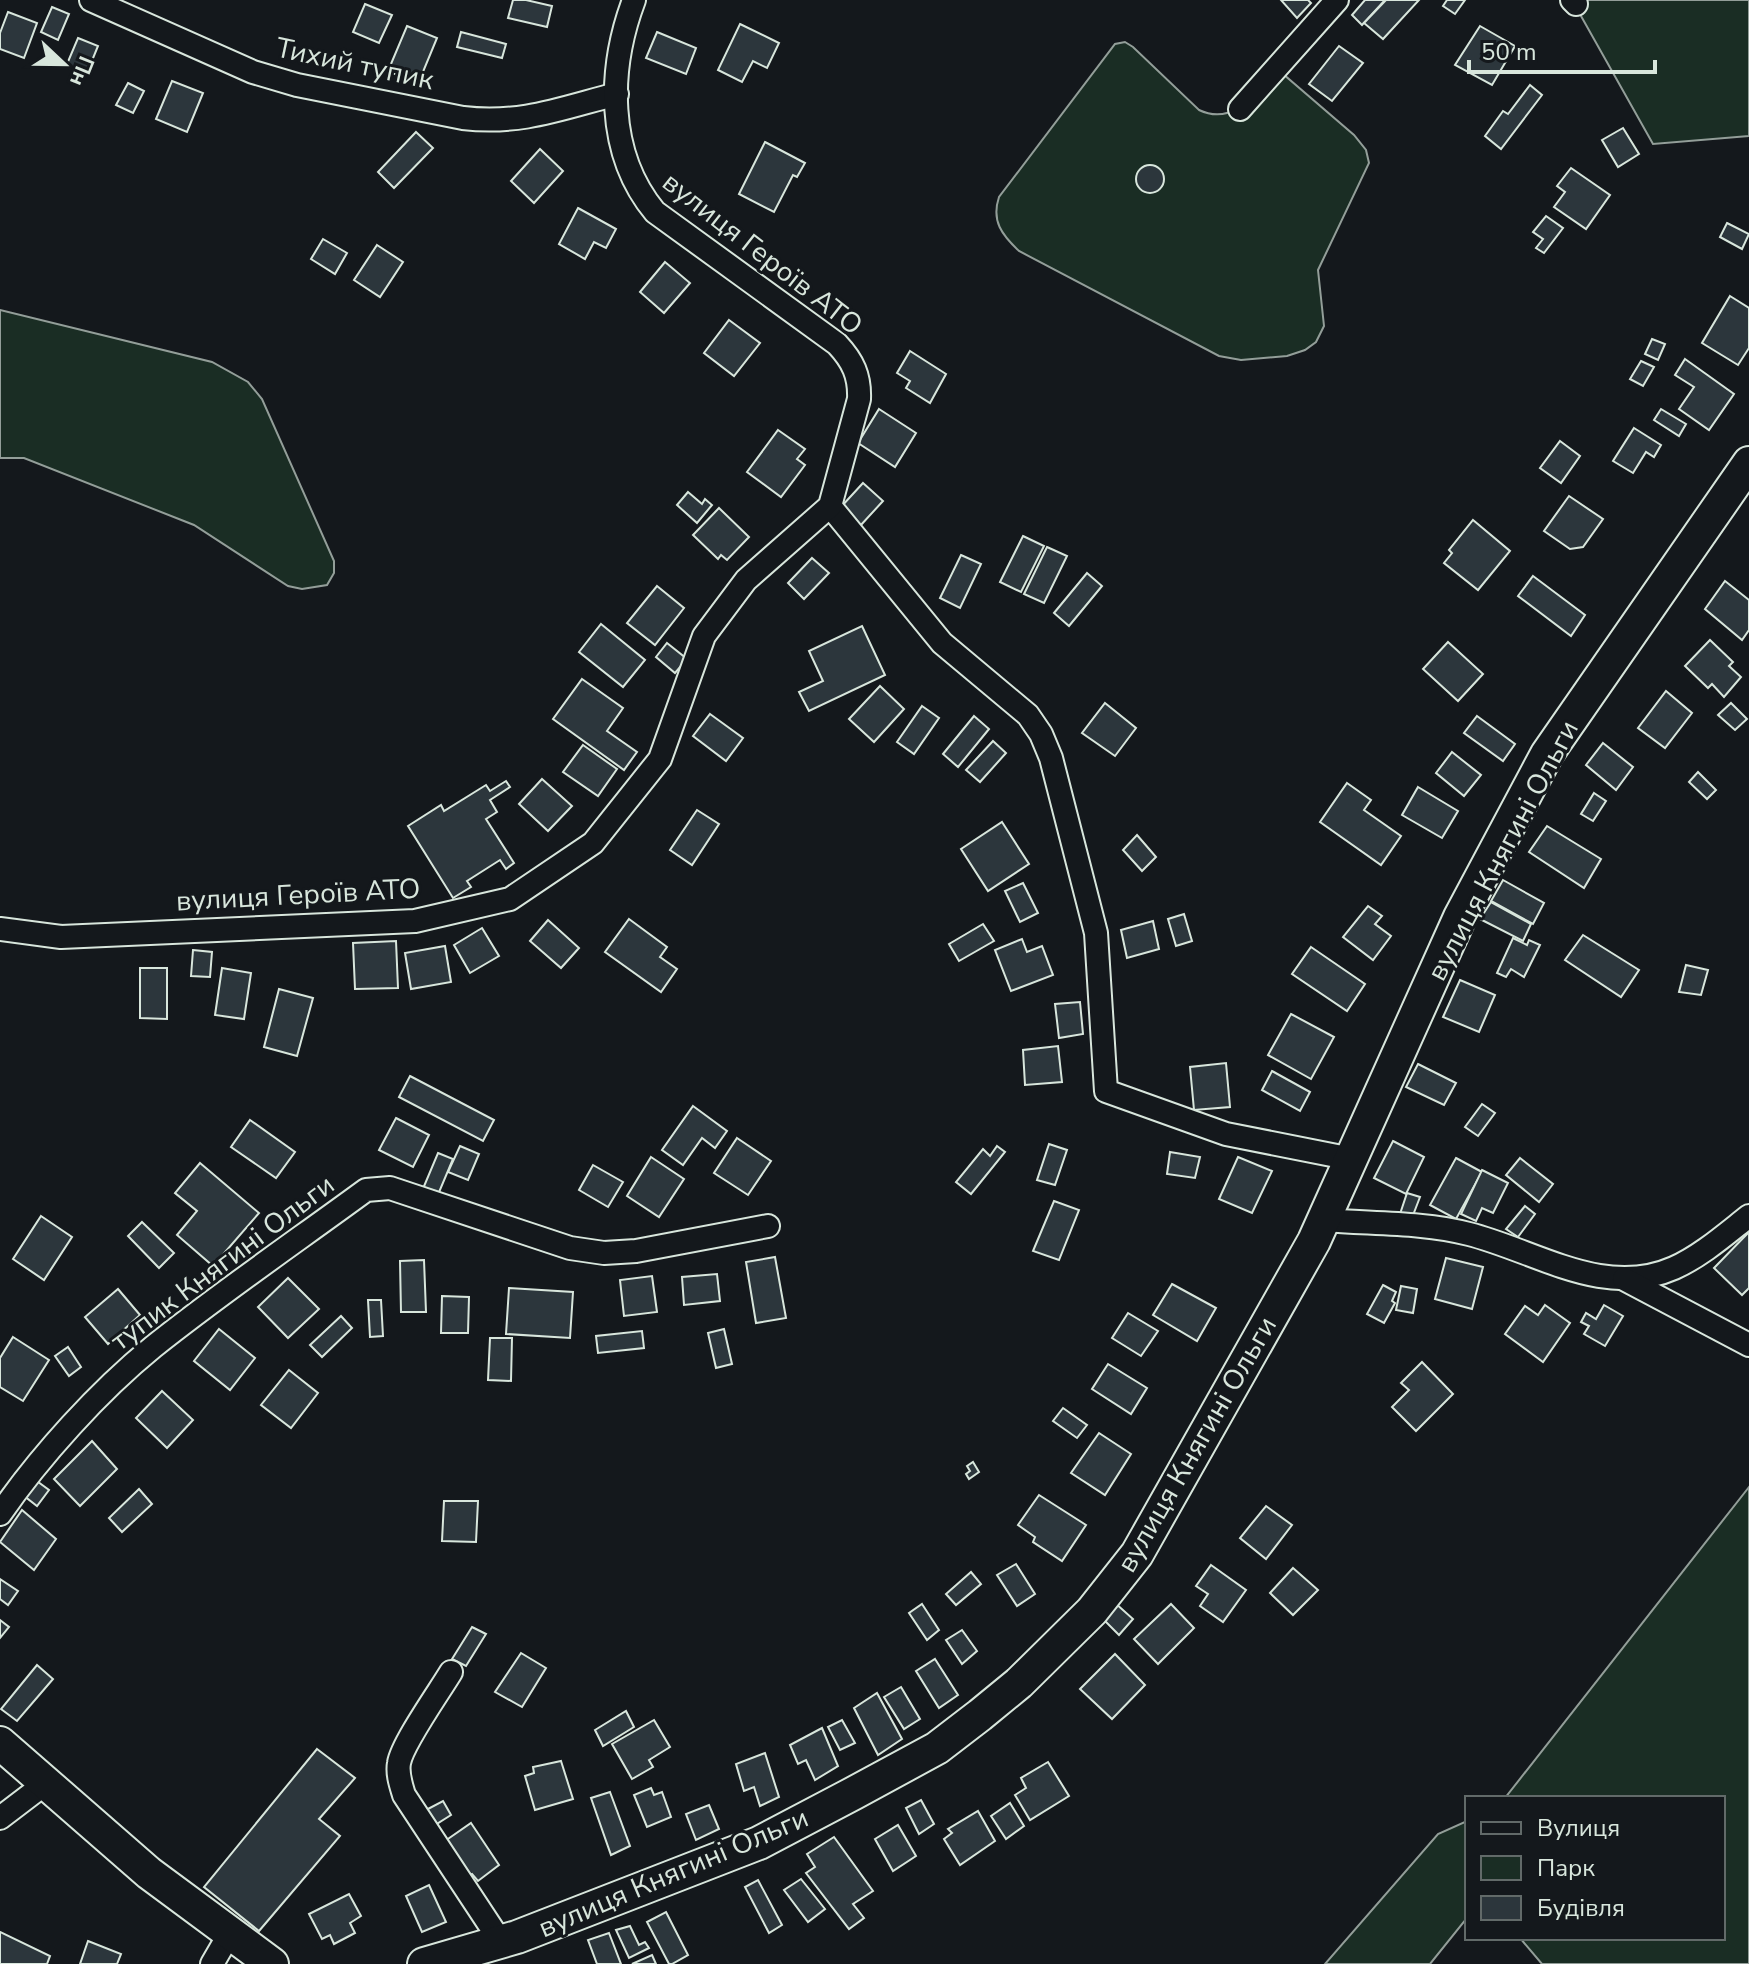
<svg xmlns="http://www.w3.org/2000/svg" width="1749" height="1964" font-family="'Nunito Sans',sans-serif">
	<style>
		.green { fill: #1a2d24; stroke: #939e99; stroke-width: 2 }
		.building { fill: #2c363c; stroke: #d8e6dc; stroke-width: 2 }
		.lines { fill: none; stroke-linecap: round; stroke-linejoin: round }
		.street-casing { stroke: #d8e6dc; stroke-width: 26 }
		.secondary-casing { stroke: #d8e6dc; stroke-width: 36 }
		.street { stroke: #14181c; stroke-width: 22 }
		.secondary { stroke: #14181c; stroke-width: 32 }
		.labels { text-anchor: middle; stroke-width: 6; stroke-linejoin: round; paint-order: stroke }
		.street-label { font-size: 28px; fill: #d8e6dc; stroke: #14181c }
	</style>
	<rect width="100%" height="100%" fill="#14181c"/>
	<g class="green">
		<path d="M1572,0H1749V136L1653,144Z"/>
		<path d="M1125,42L1133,47L1199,110C1235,127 1256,91 1276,68L1354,135L1366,150L1369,163L1318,270L1324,326L1316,342L1305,350L1287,356L1241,360L1219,356L1019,251C1002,235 991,221 999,197L1115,44Z"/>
		<path d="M0,310L212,362L248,382L262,399L334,561V573L327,585L302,589L288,586L194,525L24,458H0Z"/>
		<path d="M1749,1487V1964H1542L1520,1938H1723V1798H1505Z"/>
		<path d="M1467,1821V1918L1430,1964H1325L1438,1834Z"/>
	</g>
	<g class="building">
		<path d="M513,0H526L552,6L547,27L508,18Z"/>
		<path d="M1281,0H1308L1311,3L1297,18Z"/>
		<path d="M1365,0H1385L1362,25L1352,15Z"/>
		<path d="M1386,0H1419L1383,39L1364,23Z"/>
		<path d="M1447,0H1465L1455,14L1443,6Z"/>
		<path d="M365,4L392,15L379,43L353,32Z"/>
		<path d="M52,7L69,14L58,40L41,32Z"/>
		<path d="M8,12L37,23L24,58L0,49V33Z"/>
		<path d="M740,24L779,43L767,68L753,61L742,82L718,70Z"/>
		<path d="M407,26L437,38L418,84L388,71Z"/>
		<path d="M1480,26L1515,46L1492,85L1455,65Z"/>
		<path d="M461,32L506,44L502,58L457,47Z"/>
		<path d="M657,32L696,48L686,74L646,58Z"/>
		<path d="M78,38L98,46L87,73L67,64Z"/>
		<path d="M1339,46L1363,63L1332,101L1309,84Z"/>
		<path d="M172,81L203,93L187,132L156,119Z"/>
		<path d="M128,83L144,91L133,113L116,105Z"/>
		<path d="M1530,85L1542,95L1501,149L1485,136L1503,111L1508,114Z"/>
		<path d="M1623,128L1639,154L1618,167L1602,140Z"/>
		<path d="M416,132L433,148L394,188L378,172Z"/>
		<path d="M765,142L805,163L797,177L793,175L774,212L739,194Z"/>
		<path d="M540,149L563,171L534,203L511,181Z"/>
		<circle cx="1150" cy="179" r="14"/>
		<path d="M1571,168L1610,195L1586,229L1554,207L1565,192L1557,186Z"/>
		<path d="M578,208L616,229L606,248L594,242L585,259L559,244Z"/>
		<path d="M1546,216L1563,228L1544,253L1536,248L1543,239L1533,232Z"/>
		<path d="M1727,223L1749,234L1742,249L1720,237Z"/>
		<path d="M323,239L347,253L335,274L311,259Z"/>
		<path d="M377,245L403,262L380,297L354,280Z"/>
		<path d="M665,262L690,283L664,313L640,292Z"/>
		<path d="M1730,296L1749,308V348L1738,365L1702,343Z"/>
		<path d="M729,320L760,343L734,376L704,353Z"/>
		<path d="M1652,339L1665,344L1658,360L1645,354Z"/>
		<path d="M910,351L946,374L930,403L906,388L910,381L897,373Z"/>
		<path d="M1685,359L1734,394L1709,430L1679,409L1694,387L1675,375Z"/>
		<path d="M1641,361L1654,367L1643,386L1630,379Z"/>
		<path d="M879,409L916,433L895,467L858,443Z"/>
		<path d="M1661,409L1686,424L1679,436L1654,420Z"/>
		<path d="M1634,428L1661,445L1654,457L1646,452L1633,473L1613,461Z"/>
		<path d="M778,430L805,449L797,459L805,465L781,497L747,472Z"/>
		<path d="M1560,441L1580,456L1561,483L1540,468Z"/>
		<path d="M863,483L883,501L860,526L840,508Z"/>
		<path d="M688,492L702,504L705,499L712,505L697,523L677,505Z"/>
		<path d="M1569,496L1603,519L1583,547L1570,549L1544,531Z"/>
		<path d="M719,508L749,537L727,560L721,555L718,559L693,535Z"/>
		<path d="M1473,520L1510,551L1478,590L1444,563L1452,553L1449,550Z"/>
		<path d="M1023,536L1044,546L1021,592L1000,582Z"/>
		<path d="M1047,547L1067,556L1044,603L1024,594Z"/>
		<path d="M961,555L981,564L960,608L940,598Z"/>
		<path d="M812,558L829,573L804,599L788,583Z"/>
		<path d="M1087,573L1102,586L1069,626L1054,613Z"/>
		<path d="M1533,576L1585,615L1571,636L1518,596Z"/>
		<path d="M1725,581L1749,600V630L1742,640L1705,609Z"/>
		<path d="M657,586L684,608L655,645L627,623Z"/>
		<path d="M601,624L645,660L623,687L579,652Z"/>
		<path d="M862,626L885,675L809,711L799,692L823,681L809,651Z"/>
		<path d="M1710,640L1733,662L1729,666L1741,677L1724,697L1712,684L1708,688L1685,666Z"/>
		<path d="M1448,642L1483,674L1458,701L1423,669Z"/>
		<path d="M667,643L687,659L675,673L656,657Z"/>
		<path d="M582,679L623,708L607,731L637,752L624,770L553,719Z"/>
		<path d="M880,686L904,709L874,742L849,719Z"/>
		<path d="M1666,691L1692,713L1665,748L1638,728Z"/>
		<path d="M1105,703L1136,728L1115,756L1082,733Z"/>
		<path d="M1731,703L1747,719L1735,730L1718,715Z"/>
		<path d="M922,706L939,718L914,754L897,742Z"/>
		<path d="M710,714L743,738L726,761L693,736Z"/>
		<path d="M974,716L989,729L958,767L943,754Z"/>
		<path d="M1477,716L1515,744L1503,761L1464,733Z"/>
		<path d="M993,741L1006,753L980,782L966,770Z"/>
		<path d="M1603,743L1633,767L1616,790L1586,765Z"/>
		<path d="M583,745L617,769L598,796L563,772Z"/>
		<path d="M1452,752L1481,775L1464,796L1436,773Z"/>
		<path d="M1698,772L1716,790L1707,799L1689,782Z"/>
		<path d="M542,779L572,806L548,831L519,804Z"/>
		<path d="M506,781L510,787L490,800L497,812L486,819L514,863L506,869L500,860L467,881L471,887L453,898L408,826L441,805L444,811L486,785L490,791Z"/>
		<path d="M1347,783L1371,800L1364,810L1401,836L1381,865L1320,822Z"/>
		<path d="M1418,787L1458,811L1442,838L1402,815Z"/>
		<path d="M1594,793L1606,801L1593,821L1581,814Z"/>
		<path d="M697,810L719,824L692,865L670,850Z"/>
		<path d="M1002,822L1029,864L988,891L961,849Z"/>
		<path d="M1547,826L1601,859L1584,888L1529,852Z"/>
		<path d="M1137,835L1156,857L1142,871L1123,850Z"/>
		<path d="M1503,880L1544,903L1533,924L1491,901Z"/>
		<path d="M1023,883L1038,913L1020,922L1005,891Z"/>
		<path d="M1491,902L1531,924L1523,941L1480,919Z"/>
		<path d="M1368,906L1382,916L1375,924L1391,936L1373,960L1343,937Z"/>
		<path d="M1184,914L1192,941L1176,946L1168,919Z"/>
		<path d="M629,919L667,947L660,957L677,969L661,992L605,952Z"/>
		<path d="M548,920L579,948L561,968L530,941Z"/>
		<path d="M1153,921L1159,949L1127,958L1121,930Z"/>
		<path d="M983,924L994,941L959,961L949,944Z"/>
		<path d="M482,928L499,956L470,973L454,945Z"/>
		<path d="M1583,935L1639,970L1621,997L1565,960Z"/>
		<path d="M1513,938L1527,945L1529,940L1540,945L1524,977L1511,969L1506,977L1497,973Z"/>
		<path d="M1022,939L1027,952L1042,946L1053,975L1011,991L995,950Z"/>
		<path d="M396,941L398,988L355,989L353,943Z"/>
		<path d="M445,946L451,982L411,989L405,953Z"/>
		<path d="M1311,947L1365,984L1347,1011L1292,974Z"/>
		<path d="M193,950L212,952L210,977L191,976Z"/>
		<path d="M1686,965L1708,970L1701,995L1679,992Z"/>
		<path d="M140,968H167V1019L140,1018Z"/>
		<path d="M222,968L251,973L244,1019L215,1015Z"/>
		<path d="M1460,980L1495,995L1479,1032L1443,1017Z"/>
		<path d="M279,989L313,998L297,1056L264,1047Z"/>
		<path d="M1080,1002L1083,1034L1059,1038L1055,1004Z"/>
		<path d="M1291,1014L1334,1037L1311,1079L1268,1055Z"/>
		<path d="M1058,1046L1062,1082L1025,1085L1023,1050Z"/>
		<path d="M1226,1063L1230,1107L1194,1110L1190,1067Z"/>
		<path d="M1418,1064L1456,1083L1444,1105L1406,1087Z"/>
		<path d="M1272,1071L1310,1092L1300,1111L1262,1090Z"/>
		<path d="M410,1076L494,1120L483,1141L399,1097Z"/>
		<path d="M1482,1104L1495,1113L1478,1136L1465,1127Z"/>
		<path d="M693,1106L727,1131L715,1148L702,1138L683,1165L662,1150Z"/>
		<path d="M396,1118L429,1135L413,1167L379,1150Z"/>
		<path d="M250,1120L295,1152L276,1178L231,1147Z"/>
		<path d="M737,1138L771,1161L748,1195L714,1173Z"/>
		<path d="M1393,1141L1424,1157L1406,1194L1374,1178Z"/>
		<path d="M1049,1144L1067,1150L1055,1185L1037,1180Z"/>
		<path d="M460,1146L479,1154L468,1180L448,1172Z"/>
		<path d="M997,1146L1005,1152L971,1194L956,1182L983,1149L990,1156Z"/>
		<path d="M1170,1152L1200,1157L1195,1178L1167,1174Z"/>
		<path d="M438,1153L453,1159L437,1197L422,1191Z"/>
		<path d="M651,1157L684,1179L659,1217L627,1196Z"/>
		<path d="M1238,1157L1272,1171L1252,1213L1219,1199Z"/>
		<path d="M1456,1158L1482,1172L1456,1219L1430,1205Z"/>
		<path d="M1520,1158L1553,1184L1539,1202L1506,1175Z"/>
		<path d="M200,1163L259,1213L213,1266L177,1235L197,1211L175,1193Z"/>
		<path d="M593,1165L623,1182L608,1207L579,1190Z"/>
		<path d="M1482,1170L1508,1183L1493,1213L1482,1208L1476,1221L1461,1214Z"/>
		<path d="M1407,1193L1420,1197L1410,1223L1398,1220Z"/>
		<path d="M1054,1201L1079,1210L1059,1260L1033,1251Z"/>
		<path d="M1525,1206L1535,1214L1518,1237L1506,1229Z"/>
		<path d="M41,1216L72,1237L44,1280L13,1259Z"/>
		<path d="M142,1222L174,1253L159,1268L128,1236Z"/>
		<path d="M1749,1232V1288L1742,1295L1714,1268Z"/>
		<path d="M775,1257L786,1318L756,1323L746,1262Z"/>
		<path d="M1446,1258L1483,1267L1472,1309L1435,1299Z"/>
		<path d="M424,1260L426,1312H401L400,1261Z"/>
		<path d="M717,1274L720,1301L684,1305L682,1277Z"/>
		<path d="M652,1276L657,1312L624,1316L620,1280Z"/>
		<path d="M288,1278L319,1309L288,1338L258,1307Z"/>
		<path d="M1172,1284L1216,1308L1197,1341L1153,1315Z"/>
		<path d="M1383,1285L1396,1292L1392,1301L1395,1303L1384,1323L1367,1314Z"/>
		<path d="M1401,1286L1417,1289L1413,1313L1396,1310Z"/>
		<path d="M509,1288L573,1292L570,1338L506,1334Z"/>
		<path d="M118,1289L140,1315L108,1344L85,1317Z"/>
		<path d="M442,1296L469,1297L468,1333H441Z"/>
		<path d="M368,1300H381L383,1336L370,1337Z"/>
		<path d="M1545,1305L1570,1323L1543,1362L1505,1334L1525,1306L1538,1315Z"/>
		<path d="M1604,1305L1623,1316L1605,1346L1584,1334L1589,1326L1581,1322L1586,1313L1596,1319Z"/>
		<path d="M1128,1313L1158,1331L1141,1356L1112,1338Z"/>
		<path d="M341,1316L352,1328L322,1357L310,1345Z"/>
		<path d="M219,1329L255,1358L230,1390L194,1361Z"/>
		<path d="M724,1329L732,1364L716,1368L708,1333Z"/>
		<path d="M642,1331L644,1348L598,1353L596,1336Z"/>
		<path d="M13,1337L49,1360L23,1401L0,1387V1358Z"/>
		<path d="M490,1338H512L511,1381L488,1380Z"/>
		<path d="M68,1347L81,1367L69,1376L55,1356Z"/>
		<path d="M1422,1362L1453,1394L1416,1431L1392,1407L1409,1390L1401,1383Z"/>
		<path d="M1108,1364L1147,1388L1131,1414L1092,1389Z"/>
		<path d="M289,1370L318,1393L291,1428L261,1405Z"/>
		<path d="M162,1391L193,1420L167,1448L136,1418Z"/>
		<path d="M1063,1408L1087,1425L1077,1438L1053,1421Z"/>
		<path d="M1099,1433L1131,1454L1105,1495L1071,1473Z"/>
		<path d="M92,1441L117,1469L80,1506L54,1479Z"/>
		<path d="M973,1462L979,1472L969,1479L966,1474L970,1471L967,1466Z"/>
		<path d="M30,1476L49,1490L37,1506L19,1492Z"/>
		<path d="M139,1489L152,1504L122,1532L109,1518Z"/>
		<path d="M1039,1495L1086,1525L1062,1561L1033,1542L1035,1537L1018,1525Z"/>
		<path d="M444,1501H478L476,1542L442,1541Z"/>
		<path d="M1266,1506L1292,1525L1266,1559L1240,1538Z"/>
		<path d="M22,1510L56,1539L34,1570L0,1542Z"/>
		<path d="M1016,1564L1035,1594L1017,1606L997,1575Z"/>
		<path d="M1211,1565L1246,1590L1223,1622L1200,1606L1208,1594L1196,1586Z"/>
		<path d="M1293,1568L1318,1590L1293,1615L1270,1593Z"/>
		<path d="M971,1572L981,1584L956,1605L946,1594Z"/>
		<path d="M0,1579L18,1591L8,1605L0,1599Z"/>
		<path d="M1114,1602L1133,1619L1119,1635L1101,1617Z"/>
		<path d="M922,1604L939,1630L927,1640L909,1613Z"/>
		<path d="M1171,1604L1194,1628L1158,1664L1134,1639Z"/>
		<path d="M0,1620L9,1627L0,1638Z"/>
		<path d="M472,1627L486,1634L466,1666L452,1659Z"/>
		<path d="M962,1630L977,1651L962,1664L946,1640Z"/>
		<path d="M521,1653L546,1668L522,1707L495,1692Z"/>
		<path d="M1115,1654L1145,1685L1112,1719L1080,1689Z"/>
		<path d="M935,1659L958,1695L939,1708L916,1671Z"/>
		<path d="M37,1665L53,1679L17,1721L1,1709Z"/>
		<path d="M901,1687L920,1719L904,1729L884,1697Z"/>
		<path d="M877,1693L902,1739L878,1755L854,1708Z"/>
		<path d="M626,1711L634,1727L603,1746L595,1730Z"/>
		<path d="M654,1720L670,1747L649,1760L653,1767L632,1779L612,1744Z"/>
		<path d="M842,1720L855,1743L840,1750L828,1727Z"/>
		<path d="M822,1728L838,1766L815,1780L806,1760L798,1764L790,1745Z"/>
		<path d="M317,1749L355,1778L319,1819L340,1836L259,1931L204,1887Z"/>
		<path d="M765,1753L779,1797L760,1806L754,1787L744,1791L736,1764Z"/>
		<path d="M561,1761L573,1799L535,1810L525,1776L534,1773L533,1767Z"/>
		<path d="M1048,1762L1069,1796L1030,1820L1015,1795L1026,1788L1021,1778Z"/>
		<path d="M651,1788L654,1795L662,1792L671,1817L647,1827L634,1795Z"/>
		<path d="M610,1792L630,1846L611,1855L591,1798Z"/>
		<path d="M921,1800L934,1824L919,1834L906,1808Z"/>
		<path d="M443,1801L451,1815L435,1825L426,1810Z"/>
		<path d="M1010,1803L1024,1826L1006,1839L991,1816Z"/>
		<path d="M709,1805L719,1829L696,1840L686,1814Z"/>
		<path d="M978,1811L995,1841L960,1865L944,1839L952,1833L948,1829Z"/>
		<path d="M471,1823L499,1865L478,1881L472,1874L463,1878L445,1841Z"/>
		<path d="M898,1825L916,1856L893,1871L875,1839Z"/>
		<path d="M834,1837L873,1891L853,1904L864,1918L849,1929L806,1873L815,1867L807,1854Z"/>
		<path d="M801,1879L825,1909L808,1922L784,1890Z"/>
		<path d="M758,1880L782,1925L769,1933L745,1887Z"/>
		<path d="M429,1885L446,1922L422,1932L406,1896Z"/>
		<path d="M349,1894L361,1916L350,1923L355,1933L334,1944L330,1935L322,1939L309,1914Z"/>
		<path d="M666,1912L688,1955L672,1964H669L647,1922Z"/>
		<path d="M630,1926L639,1945L645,1942L649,1948L629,1958L616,1930Z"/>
		<path d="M0,1932L50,1956L47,1964H0Z"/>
		<path d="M609,1933L621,1964H597L588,1940Z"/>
		<path d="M88,1941L121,1954L117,1964H80Z"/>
		<path d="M652,1955L656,1964H632Z"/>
	</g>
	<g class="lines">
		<g class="street-casing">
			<g id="street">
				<path d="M91,0L253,72L297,85L463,118C521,125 562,108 617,94"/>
				<path d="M1572,0L1576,4"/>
				<path d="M1240,109L1337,0"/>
				<path d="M830,506L942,643L1028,715L1041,734L1051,758L1096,933L1106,1091L1226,1134L1352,1159"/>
				<path d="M0,929L61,937L415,921L510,899L593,843L660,759L704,636L746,580L830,506L859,399C860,376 853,361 837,344L655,212C606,153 608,69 634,0"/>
				<path d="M1324,1220C1371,1224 1423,1222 1469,1234C1536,1251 1604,1299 1674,1268C1701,1256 1726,1234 1749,1216"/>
				<path d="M1624,1279L1749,1345"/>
				<path d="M0,1514C40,1456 99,1391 153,1347C222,1292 295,1242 366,1190L390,1188L570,1248L604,1253L636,1251L768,1226"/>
				<path d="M451,1672C439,1692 402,1744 399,1763C397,1774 401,1785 404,1795L501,1942"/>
				<path d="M0,1818L46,1783"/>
				<path d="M212,1964L230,1933"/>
			</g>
		</g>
		<g class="secondary-casing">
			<g id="secondary">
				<path d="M0,1743L149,1873L272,1964"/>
				<path d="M424,1964L517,1937L759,1843L854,1793L937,1748L980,1715L1019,1683L1092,1611L1137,1554L1314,1241L1460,917L1547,754L1749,463"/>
			</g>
		</g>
		<use href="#street" class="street"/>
		<use href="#secondary" class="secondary"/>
	</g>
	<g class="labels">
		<g class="street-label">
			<text transform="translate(355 63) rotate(12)" y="10">Тихий тупик</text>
			<text transform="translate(763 253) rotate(38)" y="10">вулиця Героїв АТО</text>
			<text transform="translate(1502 850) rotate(-62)" y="10">вулиця Княгині Ольги</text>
			<text transform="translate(298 894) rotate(-3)" y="10">вулиця Героїв АТО</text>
			<text transform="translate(222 1262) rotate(-37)" y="10">тупик Княгині Ольги</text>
			<text transform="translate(1196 1444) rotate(-60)" y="10">вулиця Княгині Ольги</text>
			<text transform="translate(673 1872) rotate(-23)" y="10">вулиця Княгині Ольги</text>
		</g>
	</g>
	<rect x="1465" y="1796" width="260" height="144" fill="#14181c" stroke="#626a69" stroke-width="2"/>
	<rect x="1481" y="1822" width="40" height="12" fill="#14181c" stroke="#626a69" stroke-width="2"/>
	<text x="1537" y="1836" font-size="24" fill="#d8e6dc">Вулиця</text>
	<rect x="1481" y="1856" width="40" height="24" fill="#1a2d24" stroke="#626a69" stroke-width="2"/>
	<text x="1537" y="1876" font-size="24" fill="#d8e6dc">Парк</text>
	<rect x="1481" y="1896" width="40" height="24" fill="#2c363c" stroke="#626a69" stroke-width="2"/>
	<text x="1537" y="1916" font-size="24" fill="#d8e6dc">Будівля</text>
	<g transform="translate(64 64) rotate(112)" stroke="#14181c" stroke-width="6" paint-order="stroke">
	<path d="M0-6L14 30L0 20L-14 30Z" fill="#d8e6dc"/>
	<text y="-12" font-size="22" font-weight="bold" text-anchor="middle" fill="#d8e6dc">Пн</text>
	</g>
	<path d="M1469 60v12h186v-12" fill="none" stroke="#d8e6dc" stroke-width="4"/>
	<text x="1481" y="60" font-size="24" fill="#d8e6dc" stroke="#14181c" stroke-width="6" paint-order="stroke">50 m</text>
</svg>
